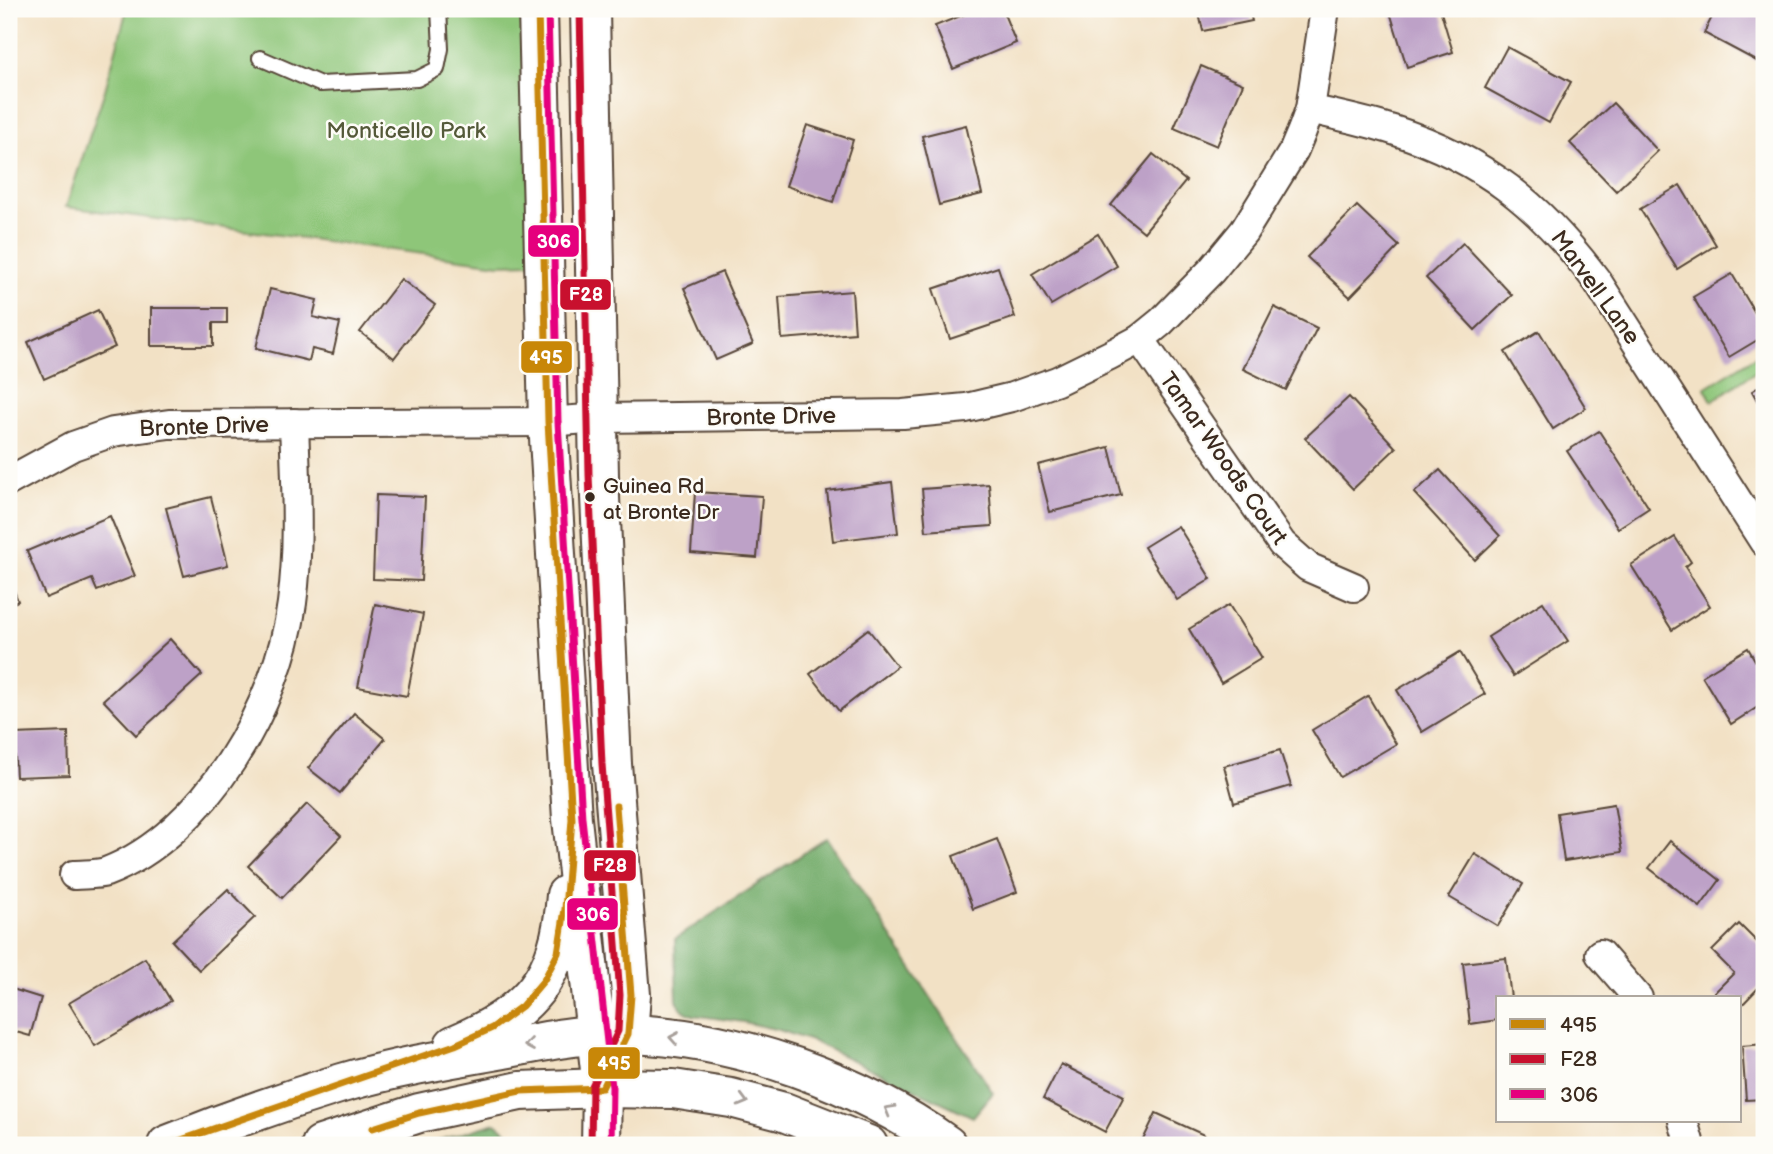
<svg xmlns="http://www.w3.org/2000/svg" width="1773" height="1154" font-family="'Balsamiq Sans',sans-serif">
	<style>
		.green { fill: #8ec679; stroke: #64784c; stroke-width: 2 }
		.forest { fill: #72ab69; stroke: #566a44; stroke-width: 2 }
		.building { fill: #bda1c7 }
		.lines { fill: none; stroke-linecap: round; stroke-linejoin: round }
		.lane-casing { stroke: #564537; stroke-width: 18 }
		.street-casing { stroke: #564537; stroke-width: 32 }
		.secondary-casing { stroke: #564537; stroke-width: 42 }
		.lane { stroke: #fff; stroke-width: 14 }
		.street { stroke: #fff; stroke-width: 28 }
		.secondary { stroke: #fff; stroke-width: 38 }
		.bus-1-casing { stroke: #fdfcf7; stroke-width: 12 }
		.bus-2-casing { stroke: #fdfcf7; stroke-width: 12 }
		.bus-3-casing { stroke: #fdfcf7; stroke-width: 12 }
		.bus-1 { stroke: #c88708; stroke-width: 7 }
		.bus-2 { stroke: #c8102e; stroke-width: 7 }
		.bus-3 { stroke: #e5007d; stroke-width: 7 }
		.oneway { stroke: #a79f9a }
		.bus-dot { fill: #3b2a1e; stroke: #fdfcf7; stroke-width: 2.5 }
		.labels { text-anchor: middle; stroke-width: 5; stroke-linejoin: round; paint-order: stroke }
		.bus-label { font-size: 21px; fill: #3b2a1e; stroke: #fdfcf7; text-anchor: start }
		.park-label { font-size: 23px; fill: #545939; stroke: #fdfcf7 }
		.street-label { font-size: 23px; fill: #3b2a1e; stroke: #fdfcf7 }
		.line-badge { stroke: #fdfcf7; stroke-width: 2.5 }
		.badge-label { font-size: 19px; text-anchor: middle; font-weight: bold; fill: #fff }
	</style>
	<rect width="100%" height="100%" fill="#fdfcf7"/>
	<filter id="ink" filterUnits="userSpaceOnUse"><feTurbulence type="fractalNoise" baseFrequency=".0143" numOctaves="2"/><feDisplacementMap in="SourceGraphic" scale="14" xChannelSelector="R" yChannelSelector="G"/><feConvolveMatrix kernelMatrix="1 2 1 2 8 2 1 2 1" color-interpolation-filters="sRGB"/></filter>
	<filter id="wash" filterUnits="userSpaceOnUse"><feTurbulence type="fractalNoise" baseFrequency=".00686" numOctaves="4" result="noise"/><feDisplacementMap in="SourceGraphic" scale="28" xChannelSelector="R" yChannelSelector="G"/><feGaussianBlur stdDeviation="1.57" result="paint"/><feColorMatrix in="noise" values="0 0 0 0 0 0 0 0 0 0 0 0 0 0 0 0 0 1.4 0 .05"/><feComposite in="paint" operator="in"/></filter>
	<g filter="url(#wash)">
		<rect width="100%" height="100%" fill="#f2e1c5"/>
		<g class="green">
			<path d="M127,9H523L531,263L499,264L66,207L105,90Z"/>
			<path d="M1764,351V366L1712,401L1705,388Z"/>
		</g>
		<g class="forest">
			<path d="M827,838L993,1093L973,1117L814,1042L779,1030L743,1022L693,1015C684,1012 680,1008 677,1000L675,939Z"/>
			<path d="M496,1123L524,1145H423Z"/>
		</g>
		<g id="blocks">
			<g class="building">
				<path d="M978,9H1002L1016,43L953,69L935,26Z"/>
				<path d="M1198,9H1249L1252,21L1203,31Z"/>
				<path d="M1389,9H1440L1453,52L1407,67Z"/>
				<path d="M1716,9H1753L1750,12L1764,18V65L1704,33Z"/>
				<path d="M1507,47L1571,82L1549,123L1485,88Z"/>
				<path d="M1201,66L1243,84L1217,146L1174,128Z"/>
				<path d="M1613,103L1658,151L1616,191L1570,143Z"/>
				<path d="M807,125L853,140L833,202L786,186Z"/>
				<path d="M966,125L982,194L939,205L922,136Z"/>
				<path d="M1153,154L1186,181L1144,232L1111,205Z"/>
				<path d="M1680,185L1716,245L1677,269L1640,209Z"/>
				<path d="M1357,206L1399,246L1350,297L1307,257Z"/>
				<path d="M1098,234L1117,266L1051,305L1032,274Z"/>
				<path d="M1463,243L1512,295L1475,330L1426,278Z"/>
				<path d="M998,267L1015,317L950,339L933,289Z"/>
				<path d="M722,272L753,344L716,360L684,288Z"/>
				<path d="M1732,274L1764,328V336L1729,357L1693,297Z"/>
				<path d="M401,279L435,305L394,358L360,332Z"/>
				<path d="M270,289L317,300L313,317L340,323L333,354L312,349L309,361L256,348Z"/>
				<path d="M852,291L855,333L782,339L779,297Z"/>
				<path d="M1274,307L1317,328L1286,390L1243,369Z"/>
				<path d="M151,308H227V323H213V346H151Z"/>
				<path d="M98,310L115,347L44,379L28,342Z"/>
				<path d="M1539,331L1586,408L1553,429L1505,352Z"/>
				<path d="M1764,384V413L1752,391Z"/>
				<path d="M1349,397L1396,448L1353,489L1305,438Z"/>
				<path d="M1599,431L1649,508L1618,528L1567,451Z"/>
				<path d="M1109,447L1121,495L1050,512L1038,465Z"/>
				<path d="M1440,470L1500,536L1475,560L1414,493Z"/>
				<path d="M892,482L898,533L833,541L827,491Z"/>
				<path d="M989,484L992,526L926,531L922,489Z"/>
				<path d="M695,492L762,496L757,558L691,553Z"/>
				<path d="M376,495L425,497L421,581L373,579Z"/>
				<path d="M211,497L228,565L184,576L166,508Z"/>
				<path d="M110,516L135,576L97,591L92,579L46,598L27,551Z"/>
				<path d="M1178,526L1211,579L1177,600L1144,547Z"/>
				<path d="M1675,537L1691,562L1685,567L1710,606L1672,630L1631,565Z"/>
				<path d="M9,577L18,601L9,605Z"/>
				<path d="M1543,602L1568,641L1513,676L1488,637Z"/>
				<path d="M375,604L423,614L407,696L358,687Z"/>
				<path d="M1229,605L1262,658L1221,683L1189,629Z"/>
				<path d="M868,629L897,666L839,711L810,674Z"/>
				<path d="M170,639L202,675L136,735L103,700Z"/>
				<path d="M1748,648L1764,676V703L1731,724L1702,676Z"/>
				<path d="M1460,652L1485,694L1422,732L1397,690Z"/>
				<path d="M1368,696L1396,744L1340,777L1312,730Z"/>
				<path d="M354,713L385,739L340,793L308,768Z"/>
				<path d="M68,732L69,775L16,777L14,734Z"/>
				<path d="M1280,750L1291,786L1234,803L1224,766Z"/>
				<path d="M307,804L341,836L282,898L248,866Z"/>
				<path d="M1614,804L1622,852L1564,861L1557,813Z"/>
				<path d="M997,839L1017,892L973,909L953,856Z"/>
				<path d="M1670,841L1720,880L1700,907L1649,868Z"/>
				<path d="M1475,854L1523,884L1498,926L1449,897Z"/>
				<path d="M228,889L255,917L199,970L172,941Z"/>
				<path d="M1739,924L1764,949V982L1740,1007V998H1718L1713,994L1734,973L1712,951Z"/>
				<path d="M145,958L171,1001L95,1046L69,1003Z"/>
				<path d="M1506,958L1511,998H1498V1020L1470,1024L1463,963Z"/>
				<path d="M9,988L41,998L30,1036L9,1030Z"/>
				<path d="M1764,1044V1099L1746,1100L1742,1046Z"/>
				<path d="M1061,1064L1124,1096L1105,1132L1043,1099Z"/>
				<path d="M1156,1113L1204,1135L1199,1145L1141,1144Z"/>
			</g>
		</g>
	</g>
	<g filter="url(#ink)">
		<use href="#blocks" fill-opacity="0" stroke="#564537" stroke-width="2"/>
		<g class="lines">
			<g class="lane-casing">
				<path id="lane" d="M260,58L320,84L417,79L437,69L441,49L439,9"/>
			</g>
			<g class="street-casing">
				<g id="street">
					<path d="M1310,109C1338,116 1366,121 1393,130C1484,159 1541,206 1597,281L1764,542"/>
					<path d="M1140,339L1282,544L1308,567L1354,587"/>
					<path d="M9,481L73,446L113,432L169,424L548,422L600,418L903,414L966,408L1012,397L1057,381L1110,355L1140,339L1161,322L1211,271L1244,231L1294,150L1302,131L1310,109L1325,9"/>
					<path d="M74,875C84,874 97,875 106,872C205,834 279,704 292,603C300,544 296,483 294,423"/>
					<path d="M1600,954L1638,998"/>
					<path d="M1683,1121L1690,1145"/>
				</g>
			</g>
			<g class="secondary-casing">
				<g id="secondary">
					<path d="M538,9L548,422L572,819L602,1088L601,1145"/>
					<path d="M590,9L599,475L612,764L631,995L628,1034L602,1088"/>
					<path d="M454,1045C530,1012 560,979 566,895"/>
					<path d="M167,1145C224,1122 283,1101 342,1083C393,1068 446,1059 498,1050C541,1042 586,1032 630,1034C739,1038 859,1082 947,1145"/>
					<path d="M321,1145L419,1113L520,1091L602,1088L673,1089L731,1098L784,1112L868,1145"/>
				</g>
			</g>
			<use href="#lane" class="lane"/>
			<use href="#street" class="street"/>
			<use href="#secondary" class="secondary"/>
			<g class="bus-1-casing">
				<g id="bus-1">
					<path d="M373,1128L419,1113L520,1091L602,1088L628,1034L631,995L616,806"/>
					<path d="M167,1145L455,1045L492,1028L522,1006L544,980L558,953L565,909L572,819L548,422L538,9"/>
				</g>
			</g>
			<g class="bus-2-casing">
				<path id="bus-2" d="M580,9L589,475L602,764L620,995L618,1031L592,1086L591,1145"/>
			</g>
			<g class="bus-3-casing">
				<path id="bus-3" d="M548,9L558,422L582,818L612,1087L611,1145"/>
			</g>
			<use href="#bus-1" class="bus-1"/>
			<use href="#bus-2" class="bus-2"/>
			<use href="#bus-3" class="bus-3"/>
		</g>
		<defs><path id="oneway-chevron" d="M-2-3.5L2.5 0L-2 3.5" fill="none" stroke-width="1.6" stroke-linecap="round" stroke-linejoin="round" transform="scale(1.75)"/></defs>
		<g class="oneway">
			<use href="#oneway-chevron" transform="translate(674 1038) rotate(-170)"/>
			<use href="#oneway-chevron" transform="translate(529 1045) rotate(171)"/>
			<use href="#oneway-chevron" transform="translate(743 1101) rotate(15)"/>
			<use href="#oneway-chevron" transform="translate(889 1110) rotate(-150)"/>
		</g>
	</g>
	<circle class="bus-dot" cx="590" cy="497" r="6"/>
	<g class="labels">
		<g class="bus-label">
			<text x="603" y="493">Guinea Rd<tspan x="603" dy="26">at Bronte Dr</tspan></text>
		</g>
		<g class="park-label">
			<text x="406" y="138">Monticello Park</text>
		</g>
		<g class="street-label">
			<text transform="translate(1596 287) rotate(54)" y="8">Marvell Lane</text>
			<text transform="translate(771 416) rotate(-1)" y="8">Bronte Drive</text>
			<text transform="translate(204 426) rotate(-2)" y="8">Bronte Drive</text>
			<text transform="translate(1224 458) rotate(55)" y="8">Tamar Woods Court</text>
		</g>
	</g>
	<g class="line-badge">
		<rect x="527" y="224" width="53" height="34" rx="7" fill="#e5007d"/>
		<rect x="559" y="278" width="53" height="33" rx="7" fill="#c8102e"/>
		<rect x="520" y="340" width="53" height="34" rx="7" fill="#c88708"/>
		<rect x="583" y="849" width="54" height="33" rx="7" fill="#c8102e"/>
		<rect x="566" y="897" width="53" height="34" rx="7" fill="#e5007d"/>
		<rect x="587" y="1046" width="54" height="34" rx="7" fill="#c88708"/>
	</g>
	<g class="badge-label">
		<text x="554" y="248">306</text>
		<text x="586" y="301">F28</text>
		<text x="546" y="364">495</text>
		<text x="610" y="872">F28</text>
		<text x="593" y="921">306</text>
		<text x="614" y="1070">495</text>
	</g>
	<rect width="1773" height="1154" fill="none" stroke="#fdfcf7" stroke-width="35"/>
	<rect x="1496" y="996" width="245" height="126" fill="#fdfcf7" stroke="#afa8a0" stroke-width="2"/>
	<rect x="1510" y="1019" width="35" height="10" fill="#c88708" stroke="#afa8a0" stroke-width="2"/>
	<text x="1560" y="1032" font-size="21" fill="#3b2a1e">495</text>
	<rect x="1510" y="1054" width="35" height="10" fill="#c8102e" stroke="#afa8a0" stroke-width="2"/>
	<text x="1560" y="1066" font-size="21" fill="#3b2a1e">F28</text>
	<rect x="1510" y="1089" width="35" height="10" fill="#e5007d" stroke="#afa8a0" stroke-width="2"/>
	<text x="1560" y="1102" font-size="21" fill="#3b2a1e">306</text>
</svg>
